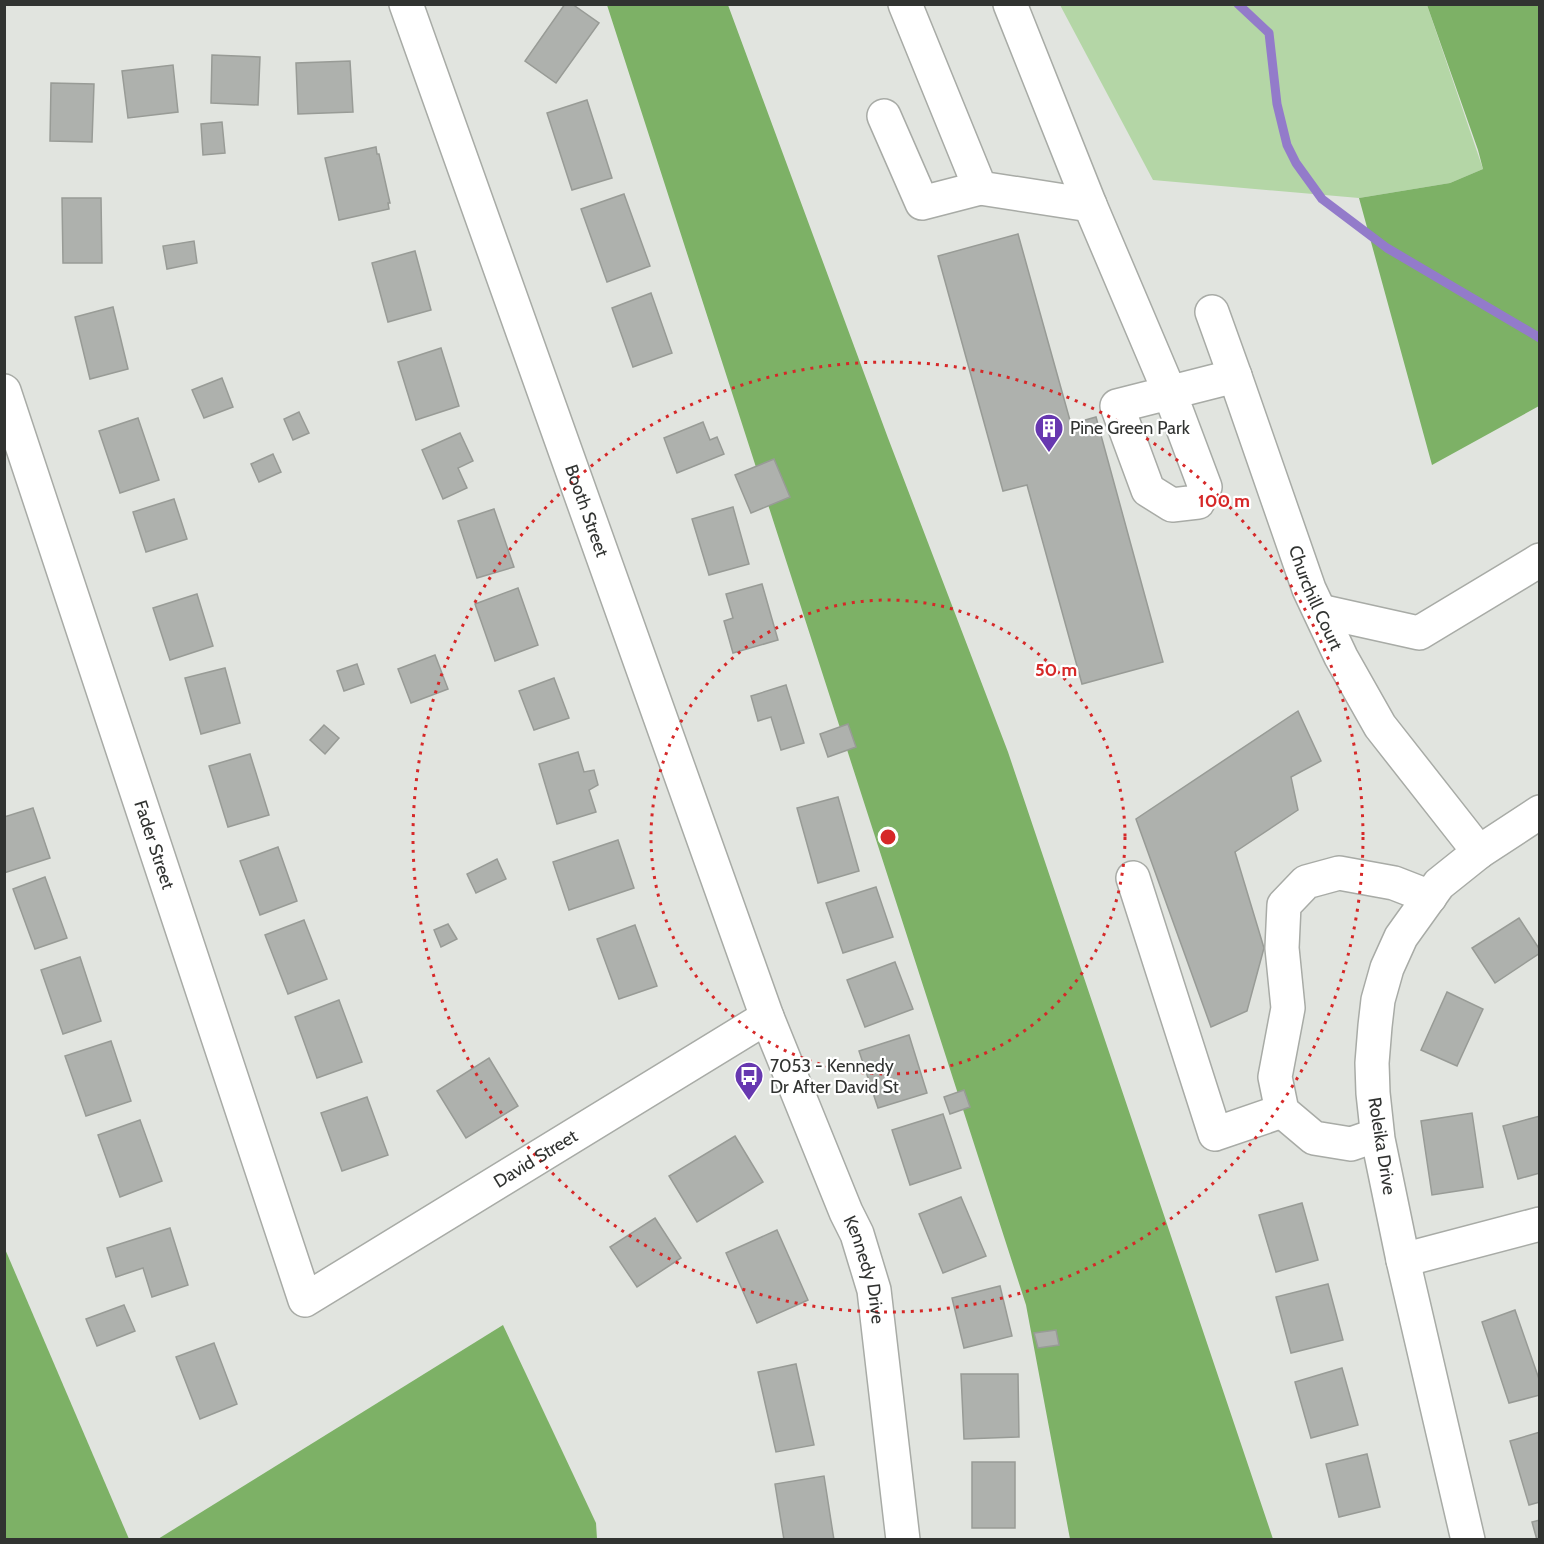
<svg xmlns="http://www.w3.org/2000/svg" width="1544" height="1544" font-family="Cabin,sans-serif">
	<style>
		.green { fill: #b4d6a6 }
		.forest { fill: #7db166 }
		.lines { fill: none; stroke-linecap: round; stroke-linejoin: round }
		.stream { stroke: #937bca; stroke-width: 9 }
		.building { fill: #aeb1ad; stroke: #989b96; stroke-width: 1.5 }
		.minor-casing { stroke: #a8aba6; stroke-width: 36 }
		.minor { stroke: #fff; stroke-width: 33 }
		.ring { fill: none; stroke: #d62828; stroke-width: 3; stroke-dasharray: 3 6 }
		.labels { text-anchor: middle; stroke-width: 4.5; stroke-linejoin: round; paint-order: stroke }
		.poi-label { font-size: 18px; fill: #313331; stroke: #fff; text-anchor: start }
		.street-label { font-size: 18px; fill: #313331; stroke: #fff }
		.centre { fill: #d62828; stroke: #fff; stroke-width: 3 }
		.ring-label { font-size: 18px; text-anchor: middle; font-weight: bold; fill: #d62828; stroke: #fff; stroke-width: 4.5; stroke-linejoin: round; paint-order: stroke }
	</style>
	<rect width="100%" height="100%" fill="#e1e4df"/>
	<path class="green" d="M1060,5H1427L1483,169L1450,183L1359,198L1153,180Z"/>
	<g class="forest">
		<path d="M607,5H728L888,438L1008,752L1273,1539H1070L1026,1305Z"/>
		<path d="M1427,5H1540L1539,406L1432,465L1359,198L1450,183L1483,169L1478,150Z"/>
		<path d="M4,1247L8,1256L129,1539H5Z"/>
		<path d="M503,1325L596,1523L597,1539H158Z"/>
	</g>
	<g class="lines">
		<path class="stream" d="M1238,4L1269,33L1277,104L1287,145L1296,163L1322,199L1387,248L1540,338"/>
	</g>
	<g class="building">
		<path d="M565,4H572L599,23L556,83L525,61Z"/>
		<path d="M212,55L260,57L258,105L211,103Z"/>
		<path d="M350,61L353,112L298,114L296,63Z"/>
		<path d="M173,65L178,112L128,118L122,71Z"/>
		<path d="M51,83L94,84L92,142L50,141Z"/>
		<path d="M587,100L612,178L572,190L547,113Z"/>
		<path d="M222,122L225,153L203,155L201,124Z"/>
		<path d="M376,147L377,154H379L390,203H388L389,209L339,220L325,158Z"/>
		<path d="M624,194L650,266L607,282L581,209Z"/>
		<path d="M62,198H101L102,263H63Z"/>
		<path d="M1018,234L1071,424L1096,417L1163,662L1082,684L1027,485L1003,491L938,256Z"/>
		<path d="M194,241L197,263L167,269L163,246Z"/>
		<path d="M415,251L431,310L388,322L372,263Z"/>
		<path d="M651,293L672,353L633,367L612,308Z"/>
		<path d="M113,307L128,369L90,379L75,317Z"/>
		<path d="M441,348L459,406L416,420L398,362Z"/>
		<path d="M222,378L233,407L204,418L192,390Z"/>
		<path d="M299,412L309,433L293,440L284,419Z"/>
		<path d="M138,418L159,480L120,493L99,431Z"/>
		<path d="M703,422L710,440L717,437L724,454L677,473L664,438Z"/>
		<path d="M460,433L473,461L458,468L467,488L443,499L422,450Z"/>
		<path d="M273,454L281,472L259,482L251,464Z"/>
		<path d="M774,459L790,497L751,513L735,475Z"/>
		<path d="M174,499L187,539L146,552L133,512Z"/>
		<path d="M733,507L749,564L709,575L692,519Z"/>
		<path d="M494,509L514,567L477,578L458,521Z"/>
		<path d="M762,584L778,640L733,653L724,621L733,618L726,594Z"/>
		<path d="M518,588L538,645L495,661L475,604Z"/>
		<path d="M197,594L213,646L170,660L153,608Z"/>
		<path d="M435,655L448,689L411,703L398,669Z"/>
		<path d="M357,664L364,684L344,691L337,671Z"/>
		<path d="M225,668L240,723L201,734L185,678Z"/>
		<path d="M554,678L569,718L534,730L519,691Z"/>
		<path d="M786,685L804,743L781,750L771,717L758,721L751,696Z"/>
		<path d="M1298,711L1321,761L1291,777L1298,810L1235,852L1264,948L1247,1011L1211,1027L1136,819Z"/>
		<path d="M848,724L856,747L828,757L820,734Z"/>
		<path d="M324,725L339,738L325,754L310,740Z"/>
		<path d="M578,752L584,772L594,770L598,785L589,790L596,812L557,824L539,764Z"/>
		<path d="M250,754L269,815L228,827L209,766Z"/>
		<path d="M838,797L859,871L818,883L797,808Z"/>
		<path d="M33,808L50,858L4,873V817Z"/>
		<path d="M618,840L634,888L569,910L553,862Z"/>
		<path d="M278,847L297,901L260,915L240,861Z"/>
		<path d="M497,859L506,879L476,893L467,874Z"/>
		<path d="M45,877L67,938L35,949L13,889Z"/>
		<path d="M876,887L893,937L843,953L826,903Z"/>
		<path d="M1519,918L1540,950V953L1495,983L1472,948Z"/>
		<path d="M304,920L327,979L288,994L265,935Z"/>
		<path d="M448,924L457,939L441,947L434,930Z"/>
		<path d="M635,925L657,986L619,999L597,939Z"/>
		<path d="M80,957L101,1021L63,1034L41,970Z"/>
		<path d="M895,962L913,1009L865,1027L847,980Z"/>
		<path d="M1447,992L1483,1009L1457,1066L1421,1050Z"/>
		<path d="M339,1000L362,1062L317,1078L295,1017Z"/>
		<path d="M909,1035L927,1093L878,1108L859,1051Z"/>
		<path d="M111,1041L131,1101L86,1116L65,1056Z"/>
		<path d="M489,1058L518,1106L466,1138L437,1091Z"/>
		<path d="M964,1090L970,1107L950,1114L944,1097Z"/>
		<path d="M367,1097L388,1155L342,1171L321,1113Z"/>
		<path d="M1472,1113L1483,1187L1432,1195L1421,1121Z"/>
		<path d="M943,1114L961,1168L910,1185L892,1130Z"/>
		<path d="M1540,1116V1173L1518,1179L1503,1126Z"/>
		<path d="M140,1120L162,1181L120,1197L98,1135Z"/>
		<path d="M735,1136L763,1182L697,1222L669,1176Z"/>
		<path d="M961,1197L986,1256L943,1273L919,1214Z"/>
		<path d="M1302,1203L1318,1260L1276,1272L1259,1215Z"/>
		<path d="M655,1218L681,1258L637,1287L610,1247Z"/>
		<path d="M170,1228L188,1285L152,1297L143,1268L116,1277L107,1248Z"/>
		<path d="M777,1230L808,1300L757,1323L726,1253Z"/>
		<path d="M1328,1284L1343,1340L1291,1353L1276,1297Z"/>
		<path d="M1000,1286L1012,1336L964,1348L952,1298Z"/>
		<path d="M124,1305L135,1331L97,1346L86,1319Z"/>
		<path d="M1515,1310L1540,1382V1395L1509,1403L1482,1322Z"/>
		<path d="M1056,1330L1059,1345L1038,1348L1034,1333Z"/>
		<path d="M214,1343L237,1404L200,1419L176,1357Z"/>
		<path d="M796,1364L814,1445L776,1452L758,1372Z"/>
		<path d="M1342,1368L1358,1425L1311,1438L1295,1382Z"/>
		<path d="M961,1374H1018L1019,1437L964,1439Z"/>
		<path d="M1540,1432V1502L1529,1505L1510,1441Z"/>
		<path d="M1367,1454L1380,1507L1339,1517L1326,1464Z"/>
		<rect x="972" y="1462" width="43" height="66"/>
		<path d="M824,1476L834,1540H784L775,1484Z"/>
		<path d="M1540,1520V1540H1537L1532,1522Z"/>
	</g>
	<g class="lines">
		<g class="minor-casing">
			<g id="minor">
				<path id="s1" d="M406,4L767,1017L846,1212L857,1234L874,1290L903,1540"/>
				<path d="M905,4L980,188L1090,205"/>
				<path d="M1010,4L1090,205L1169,391L1205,487L1198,502L1172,505L1148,490L1117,406L1235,376"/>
				<path d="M884,116L922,203L980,188"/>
				<path id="s2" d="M1212,312L1235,376L1309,589L1341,657L1380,726L1479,852"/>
				<path id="s3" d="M4,391L305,1300L767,1017"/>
				<path d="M1320,611L1419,633L1540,560"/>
				<path d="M1133,878L1215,1134L1282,1111"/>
				<path d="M1377,1135L1351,1144L1314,1138L1282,1111L1275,1077L1288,1008L1282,948L1284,905L1306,882L1339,873L1394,883L1430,897"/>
				<path d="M1403,1260L1540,1224"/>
				<path d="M1468,1540L1403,1260L1378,1139L1373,1093L1372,1063L1375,1026L1378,1000L1387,968L1401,937L1439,884L1479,852L1540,812"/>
			</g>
		</g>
		<use href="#minor" class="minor"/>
	</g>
	<g class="ring">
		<circle cx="888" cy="837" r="237"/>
		<circle cx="888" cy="837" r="475"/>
	</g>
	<defs>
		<g id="building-pin" transform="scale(1.5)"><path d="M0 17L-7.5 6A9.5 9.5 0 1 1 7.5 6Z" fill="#6738b0" stroke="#fff"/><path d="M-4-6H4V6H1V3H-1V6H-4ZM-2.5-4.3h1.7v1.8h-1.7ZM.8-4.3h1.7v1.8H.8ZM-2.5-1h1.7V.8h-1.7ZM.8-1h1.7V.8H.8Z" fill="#fff"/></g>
		<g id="bus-pin" transform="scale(1.5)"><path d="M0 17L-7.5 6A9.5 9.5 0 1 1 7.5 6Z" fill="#6738b0" stroke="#fff"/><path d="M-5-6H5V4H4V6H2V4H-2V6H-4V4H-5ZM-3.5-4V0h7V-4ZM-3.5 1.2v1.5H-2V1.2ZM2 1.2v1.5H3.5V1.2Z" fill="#fff"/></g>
	</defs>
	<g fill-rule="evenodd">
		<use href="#building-pin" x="1049" y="428"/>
		<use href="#bus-pin" x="749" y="1076"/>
	</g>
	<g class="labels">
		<g class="poi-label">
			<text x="1070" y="434">Pine Green Park</text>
			<text x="770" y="1072">7053 - Kennedy<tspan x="770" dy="21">Dr After David St</tspan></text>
		</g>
		<g class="street-label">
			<text dy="6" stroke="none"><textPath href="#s1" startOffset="538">Booth Street</textPath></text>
			<text dy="6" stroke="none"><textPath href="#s2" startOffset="304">Churchill Court</textPath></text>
			<text dy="6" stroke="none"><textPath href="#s3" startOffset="478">Fader Street</textPath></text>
			<text transform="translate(1382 1146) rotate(81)" y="6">Roleika Drive</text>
			<text dy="6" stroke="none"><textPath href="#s3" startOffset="1228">David Street</textPath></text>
			<text dy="6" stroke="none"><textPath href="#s1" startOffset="1347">Kennedy Drive</textPath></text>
		</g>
	</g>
	<circle cx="888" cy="837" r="9" class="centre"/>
	<g class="ring-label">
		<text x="1224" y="507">100 m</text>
		<text x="1056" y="676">50 m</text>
	</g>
	<rect width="1544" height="1544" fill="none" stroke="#313331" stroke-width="12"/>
</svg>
